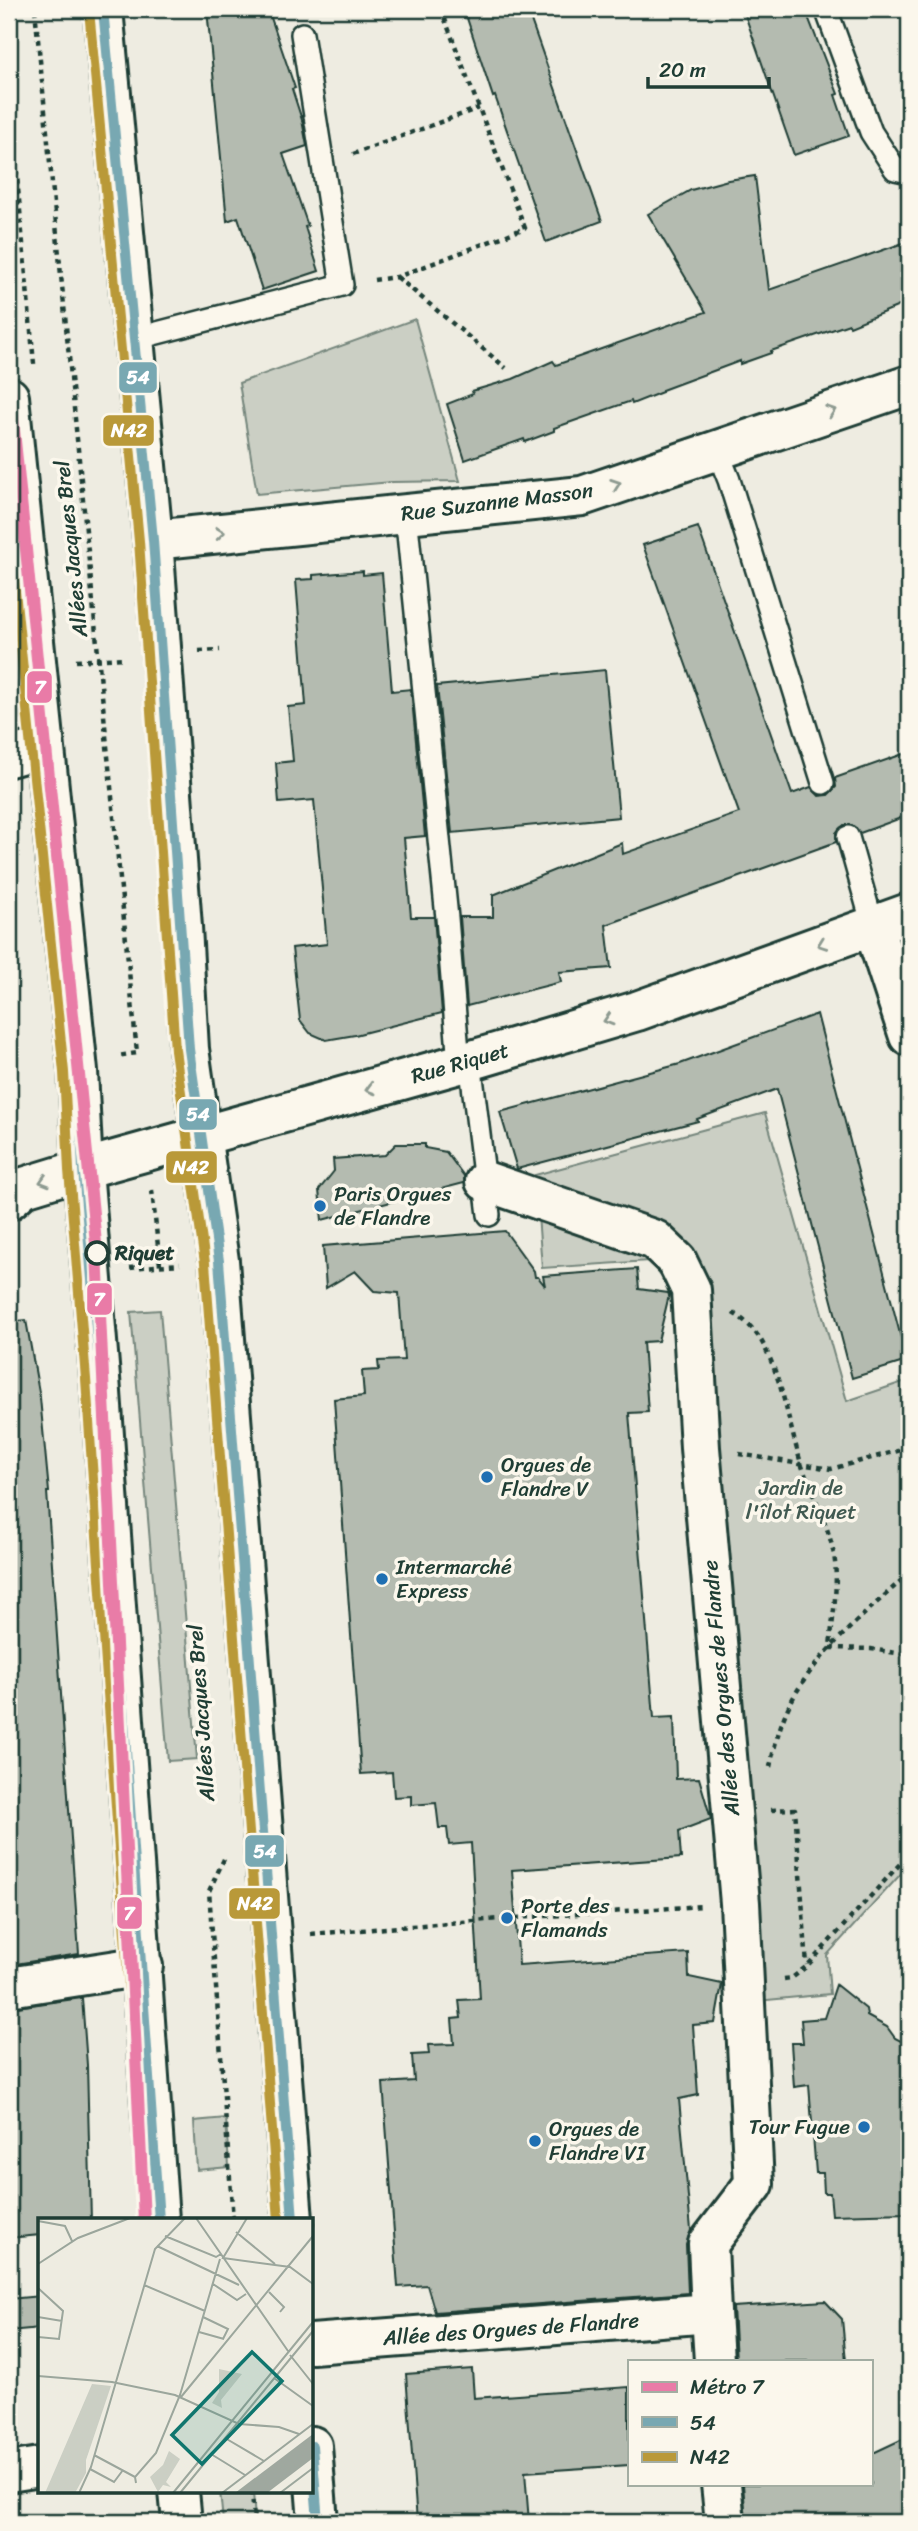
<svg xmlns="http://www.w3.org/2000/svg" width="918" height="2531" font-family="Sriracha,sans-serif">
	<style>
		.green { fill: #cbcfc4; stroke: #75867c; stroke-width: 2 }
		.building { fill: #b4bbb0; stroke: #1f3d34; stroke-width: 2 }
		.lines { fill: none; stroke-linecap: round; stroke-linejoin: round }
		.lane-casing { stroke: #1f3d34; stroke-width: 26 }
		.street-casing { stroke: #1f3d34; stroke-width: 44 }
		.secondary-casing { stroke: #1f3d34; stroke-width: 44 }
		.primary-casing { stroke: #1f3d34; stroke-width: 44 }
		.path { stroke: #1f3d34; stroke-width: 4.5; stroke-dasharray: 5 5; stroke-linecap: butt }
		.lane { stroke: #fbf7ec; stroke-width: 21 }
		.street { stroke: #fbf7ec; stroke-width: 38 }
		.secondary { stroke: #fbf7ec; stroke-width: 38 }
		.primary { stroke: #fbf7ec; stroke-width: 38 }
		.bus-1-casing { stroke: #fbf7ec; stroke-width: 16 }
		.bus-2-casing { stroke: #fbf7ec; stroke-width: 16 }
		.bus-1 { stroke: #78a8b2; stroke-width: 10 }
		.bus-2 { stroke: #b99939; stroke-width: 10 }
		.metro-1-casing { stroke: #fbf7ec; stroke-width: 18 }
		.metro-1 { stroke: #e97ba7; stroke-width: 12 }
		.oneway { stroke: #8d9a90 }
		.poi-dot { fill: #1f6fb2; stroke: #fbf7ec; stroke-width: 2.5 }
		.stop-dot { fill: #fbf7ec; stroke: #1f3d34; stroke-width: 3.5 }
		.labels { text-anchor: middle; stroke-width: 7; stroke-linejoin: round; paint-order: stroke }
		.street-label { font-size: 21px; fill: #1f3d34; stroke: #fbf7ec }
		.poi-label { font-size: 21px; fill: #1f3d34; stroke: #fbf7ec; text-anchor: start }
		.stop-label { font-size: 21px; font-weight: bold; fill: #1f3d34; stroke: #fbf7ec; text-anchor: start }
		.park-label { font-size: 21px; fill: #415a51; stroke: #fbf7ec }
		.inset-road { fill: none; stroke: #9ba69c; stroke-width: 2 }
		.view { fill: #0f766e; fill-opacity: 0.15; stroke: #0f766e; stroke-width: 3.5 }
		.inset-edge { fill: none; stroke: #1f3d34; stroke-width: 3.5 }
		.line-badge { stroke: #fbf7ec; stroke-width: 2.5 }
		.badge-label { font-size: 19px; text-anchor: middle; font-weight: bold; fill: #fff }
	</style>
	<rect width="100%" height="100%" fill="#eeece1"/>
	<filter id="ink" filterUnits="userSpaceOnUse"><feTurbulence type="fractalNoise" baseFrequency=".0143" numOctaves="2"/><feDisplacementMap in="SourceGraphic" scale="14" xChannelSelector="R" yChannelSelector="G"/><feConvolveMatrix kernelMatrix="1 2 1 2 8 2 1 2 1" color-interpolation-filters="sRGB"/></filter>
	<g filter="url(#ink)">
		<g class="green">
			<path d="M415,319L460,481L392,482L257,494L239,383Z"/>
			<path d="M765,1113L847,1401L909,1380V1865L827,1955L830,1994L757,2001L677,1296L649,1261L542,1268L535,1175Z"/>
			<path d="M160,1310L197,1759L168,1761L131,1312Z"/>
			<path d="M226,2118L229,2167L197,2170L194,2121Z"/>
			<path d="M220,2491H253L255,2522H223Z"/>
		</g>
		<g class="building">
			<path d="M207,9H268L295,88L292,89L302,120L307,146L283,154L308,226L305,227L319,271L262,290L238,217L227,221Z"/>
			<path d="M464,9H527L602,221L546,242L495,96L493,97Z"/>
			<path d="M743,9H805L838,94L835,95L849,136L794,155Z"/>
			<path d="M755,176L769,290L909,241V302L850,326L849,324L771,351V353L740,364V361L662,390V392L632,404L631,401L554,428V431L525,442L524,439L465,460L447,404L473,394L472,391L513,379L553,361L556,365L706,312L648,214L691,190L728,180Z"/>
			<path d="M698,527L792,794L811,787L819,796L828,795L836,787L835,778L909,752V815L860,833L852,825H844L836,833V842L606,925L611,968L559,972L561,982L467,1006L460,917H493V895L622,843L623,854L739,813L643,545Z"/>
			<path d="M363,571V575L382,573L392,691L411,689L425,836L404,838L411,917H434L442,1013L355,1035L326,1040L310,1033L300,1020L292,948L327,944L314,800L279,803L276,763L293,761L288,707L306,705L296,580L313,579V575Z"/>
			<path d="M605,670L619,817L452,833L437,686Z"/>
			<path d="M817,1014L907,1361L852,1378L777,1089L697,1119L698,1121L517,1169L500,1112L680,1064Z"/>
			<path d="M396,1144H425V1148L446,1152L464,1176V1183L322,1220L319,1190L334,1171L333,1159L385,1155Z"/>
			<path d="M505,1231L534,1271L535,1277H538L545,1286L543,1276L637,1269L639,1289L668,1293L669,1295L658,1341L643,1342L648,1412L629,1413L654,1718L674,1717L676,1779L699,1778L711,1819L679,1831L681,1858L512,1870L519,1965L688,1953L689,1977L722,1984L715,2023L693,2025L698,2095L679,2099L691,2230L686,2245L688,2293L435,2312L427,2285L398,2287L383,2083L414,2081L412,2055L429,2054L428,2045L454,2044L452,2019L461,2018L459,2000L480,1999L471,1843L449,1845L447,1828H439L436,1803L411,1805V1796L394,1797L392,1772L361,1774L334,1399L364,1396L362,1371L379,1370L378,1361L404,1360L399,1293L374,1291L355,1271L326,1288L323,1246Z"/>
			<path d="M26,1320L40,1398L49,1492H47L79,1954L9,1965V1322Z"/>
			<path d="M836,1985L866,2009L867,2016L887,2027L895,2038L909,2045V2213L832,2215L830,2193H824L823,2173H816L809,2085L794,2087L791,2043H803L801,2020L825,2018Z"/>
			<path d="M82,1998L87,2065L91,2220H40V2235L9,2238V2008Z"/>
			<path d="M40,2296V2328L9,2331V2299Z"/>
			<path d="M825,2301L842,2319L846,2361H736L733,2307Z"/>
			<path d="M472,2369L474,2398L629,2387V2465L525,2472L529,2522H417L406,2374Z"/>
			<path d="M909,2436V2522H746L743,2484H871V2454Z"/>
		</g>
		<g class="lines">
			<g class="lane-casing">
				<g id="lane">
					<path d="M826,9L871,132L895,169L909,172"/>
					<path d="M134,339L342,285L302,34"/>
					<path d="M717,450L729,480L823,783"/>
					<path d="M406,514L447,918L459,1064"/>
					<path d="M848,837L873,926"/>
					<path d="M470,1061L489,1215"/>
				</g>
			</g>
			<g class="street-casing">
				<g id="street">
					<path d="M153,540L582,496L909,385"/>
					<path d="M9,757L44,747"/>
					<path d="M873,926L909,1036"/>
					<path d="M9,1200L24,1187L83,1169"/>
					<path d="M9,1987L143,1966"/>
					<path d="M711,2313L714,2361"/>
					<path d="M312,2344L711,2313L708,2244L754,2184L740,1903L700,1448L691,1290L677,1261L655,1240L485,1181"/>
					<path d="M9,2472L40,2467"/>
					<path d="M721,2484L725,2522"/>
				</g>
			</g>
			<g class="secondary-casing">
				<path id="secondary" d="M83,1169L459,1064L637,1011L909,913"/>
			</g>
			<g class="primary-casing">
				<g id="primary">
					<path d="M103,9L153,540L182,927L189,1049L219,1261L293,2220"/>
					<path d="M9,397L78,1071L83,1169L100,1378L159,2220"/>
					<path d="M312,2446L318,2522"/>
					<path d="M179,2491L182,2522"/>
				</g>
			</g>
			<g class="path">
				<path d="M35,9L137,1053L117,1056"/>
				<path d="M9,90L34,364"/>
				<path d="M353,154L479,108"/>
				<path d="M397,277L506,368"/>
				<path d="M374,280L397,277L525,228L441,9"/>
				<path d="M199,651L220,650"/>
				<path d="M76,661L123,658"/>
				<path d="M152,1190L160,1265"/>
				<path d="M130,1268L180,1264"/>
				<path d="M733,1313C747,1321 758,1333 765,1348C784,1385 789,1427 802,1466C813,1497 831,1529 835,1562C838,1591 832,1620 830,1648L871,1649L909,1655"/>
				<path d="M739,1454L831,1469L905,1449L909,1446"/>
				<path d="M770,1767C774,1748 779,1728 787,1710C813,1654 866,1614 909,1573"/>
				<path d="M771,1810L795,1809L807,1965"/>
				<path d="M224,1859L209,1891L233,2220"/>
				<path d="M515,1918L703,1906"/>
				<path d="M311,1934L499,1919"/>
				<path d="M784,1979L792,1978L807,1966L909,1854"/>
				<path d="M252,2491L254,2522"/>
			</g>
			<use href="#lane" class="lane"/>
			<use href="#street" class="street"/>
			<use href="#secondary" class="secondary"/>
			<use href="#primary" class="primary"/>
			<g class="bus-1-casing">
				<g id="bus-1">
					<path d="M103,9L153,540L189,1049L219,1261L293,2220"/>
					<path d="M9,397L78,1071L83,1169L100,1378L159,2220"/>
					<path d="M312,2446L318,2522"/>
				</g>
			</g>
			<g class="bus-2-casing">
				<g id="bus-2">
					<path d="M89,10L139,541L175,1050L205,1263L279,2220"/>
					<path d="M9,532L64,1072L69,1170L86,1379L145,2220"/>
				</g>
			</g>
			<use href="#bus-1" class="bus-1"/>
			<use href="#bus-2" class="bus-2"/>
			<g class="metro-1-casing">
				<path id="metro-1" d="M9,381L97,1253L144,2220"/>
			</g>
			<use href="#metro-1" class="metro-1"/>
		</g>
		<defs><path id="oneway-chevron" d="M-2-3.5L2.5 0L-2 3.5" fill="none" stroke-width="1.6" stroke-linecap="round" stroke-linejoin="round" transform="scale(1.75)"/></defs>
		<g class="oneway">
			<use href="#oneway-chevron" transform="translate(831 411) rotate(-19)"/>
			<use href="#oneway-chevron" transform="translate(616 484) rotate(-19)"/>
			<use href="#oneway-chevron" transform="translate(220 533) rotate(-6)"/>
			<use href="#oneway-chevron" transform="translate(822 944) rotate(160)"/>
			<use href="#oneway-chevron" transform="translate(608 1020) rotate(163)"/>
			<use href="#oneway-chevron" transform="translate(370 1089) rotate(164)"/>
			<use href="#oneway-chevron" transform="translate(44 1181) rotate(163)"/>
		</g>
	</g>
	<g class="poi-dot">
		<circle cx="320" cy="1206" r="7"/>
		<circle cx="487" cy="1477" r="7"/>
		<circle cx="382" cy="1579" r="7"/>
		<circle cx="507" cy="1918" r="7"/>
		<circle cx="864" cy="2127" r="7"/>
		<circle cx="535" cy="2141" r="7"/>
	</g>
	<circle class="stop-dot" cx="97" cy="1253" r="11"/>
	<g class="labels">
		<g class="street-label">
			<text transform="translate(497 502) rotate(-7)" y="7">Rue Suzanne Masson</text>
			<text transform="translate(71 549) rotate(-96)" y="7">Allées Jacques Brel</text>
			<text transform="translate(460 1063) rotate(-16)" y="7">Rue Riquet</text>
			<text transform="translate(721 1688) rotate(-95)" y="7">Allée des Orgues de Flandre</text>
			<text transform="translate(201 1713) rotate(-94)" y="7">Allées Jacques Brel</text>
			<text transform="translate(511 2329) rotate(-4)" y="7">Allée des Orgues de Flandre</text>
		</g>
		<g class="poi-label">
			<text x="334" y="1201">Paris Orgues<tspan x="334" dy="24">de Flandre</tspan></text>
			<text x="501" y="1472">Orgues de<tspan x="501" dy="24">Flandre V</tspan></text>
			<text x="396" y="1574">Intermarché<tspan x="396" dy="24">Express</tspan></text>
			<text x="521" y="1913">Porte des<tspan x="521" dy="24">Flamands</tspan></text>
			<text x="850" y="2134" text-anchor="end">Tour Fugue</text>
			<text x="549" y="2136">Orgues de<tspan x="549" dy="24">Flandre VI</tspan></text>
		</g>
		<g class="stop-label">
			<text x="115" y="1260">Riquet</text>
		</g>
		<g class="park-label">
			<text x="801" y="1495">Jardin de<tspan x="801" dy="24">l'îlot Riquet</tspan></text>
		</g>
	</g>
	<g transform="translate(38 2218)">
		<rect width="275" height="275" fill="#eeece1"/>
		<path d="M181,151L204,156L183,182L184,190L174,185L181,174ZM54,166L73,168L48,242V255L37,275H7ZM131,233L142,241L128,264L133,269L125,267L120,274L112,259L125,247Z" fill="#cbcfc4"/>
		<path d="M275,216V240L229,275H197Z" fill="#9fa89f"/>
		<path class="inset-road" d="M158,0L250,133M209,0L185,40L252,49L275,66M0,3L27,8L34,23M198,14L237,46M127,18L178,39L183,36M119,28L201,67M0,46L40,20L92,0M175,66L199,82L208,76M106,67L167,93M0,70L25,93L21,121L0,119M231,74L246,89L242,94M0,99L24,103M165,99L190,111L185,121M161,114L186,121M252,137L275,166M0,158L74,164L137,177L201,206L241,209L261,216M236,160L275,188M143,179L275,18M187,220L226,243M173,236L207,257M56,237L97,259M52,251L76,264L85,252M98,265L97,259L118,235L142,177L182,41M41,275L53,249L117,31L147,0M135,275L275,104M142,275L275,113M184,275L275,206M242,275L275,250"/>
		<path class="view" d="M214,134L244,163L164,246L134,217Z"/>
		<rect width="275" height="275" class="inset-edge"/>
	</g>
	<g class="line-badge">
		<rect x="118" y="361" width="40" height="33" rx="7" fill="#78a8b2"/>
		<rect x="102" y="414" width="53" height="33" rx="7" fill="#b99939"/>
		<rect x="26" y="670" width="27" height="34" rx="7" fill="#e97ba7"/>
		<rect x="178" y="1098" width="40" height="33" rx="7" fill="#78a8b2"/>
		<rect x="165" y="1150" width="53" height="34" rx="7" fill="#b99939"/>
		<rect x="86" y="1282" width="27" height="34" rx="7" fill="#e97ba7"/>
		<rect x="244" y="1834" width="41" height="34" rx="7" fill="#78a8b2"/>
		<rect x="228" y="1887" width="53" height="33" rx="7" fill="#b99939"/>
		<rect x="116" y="1896" width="27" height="34" rx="7" fill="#e97ba7"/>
	</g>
	<g class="badge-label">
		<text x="138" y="384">54</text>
		<text x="129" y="437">N42</text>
		<text x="40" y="694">7</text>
		<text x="198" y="1121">54</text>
		<text x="191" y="1174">N42</text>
		<text x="99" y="1306">7</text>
		<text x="265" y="1858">54</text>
		<text x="255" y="1910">N42</text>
		<text x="129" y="1920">7</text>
	</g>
	<rect width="918" height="2531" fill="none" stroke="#fbf7ec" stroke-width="35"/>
	<rect x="18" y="18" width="883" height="2496" fill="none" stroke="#1f3d34" stroke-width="2.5" filter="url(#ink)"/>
	<rect x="628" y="2360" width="245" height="126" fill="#fbf7ec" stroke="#a3ada2" stroke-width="2"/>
	<rect x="642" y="2382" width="35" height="10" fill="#e97ba7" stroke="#a3ada2" stroke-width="2"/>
	<text x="690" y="2394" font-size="21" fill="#1f3d34">Métro 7</text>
	<rect x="642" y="2417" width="35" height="10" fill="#78a8b2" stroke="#a3ada2" stroke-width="2"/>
	<text x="690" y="2430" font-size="21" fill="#1f3d34">54</text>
	<rect x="642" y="2452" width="35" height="10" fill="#b99939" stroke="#a3ada2" stroke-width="2"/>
	<text x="690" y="2464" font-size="21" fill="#1f3d34">N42</text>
	<path d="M648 77v10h121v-10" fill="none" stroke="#1f3d34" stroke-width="3.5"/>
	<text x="659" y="77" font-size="21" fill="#1f3d34" stroke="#fbf7ec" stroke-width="5" paint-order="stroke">20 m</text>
</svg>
